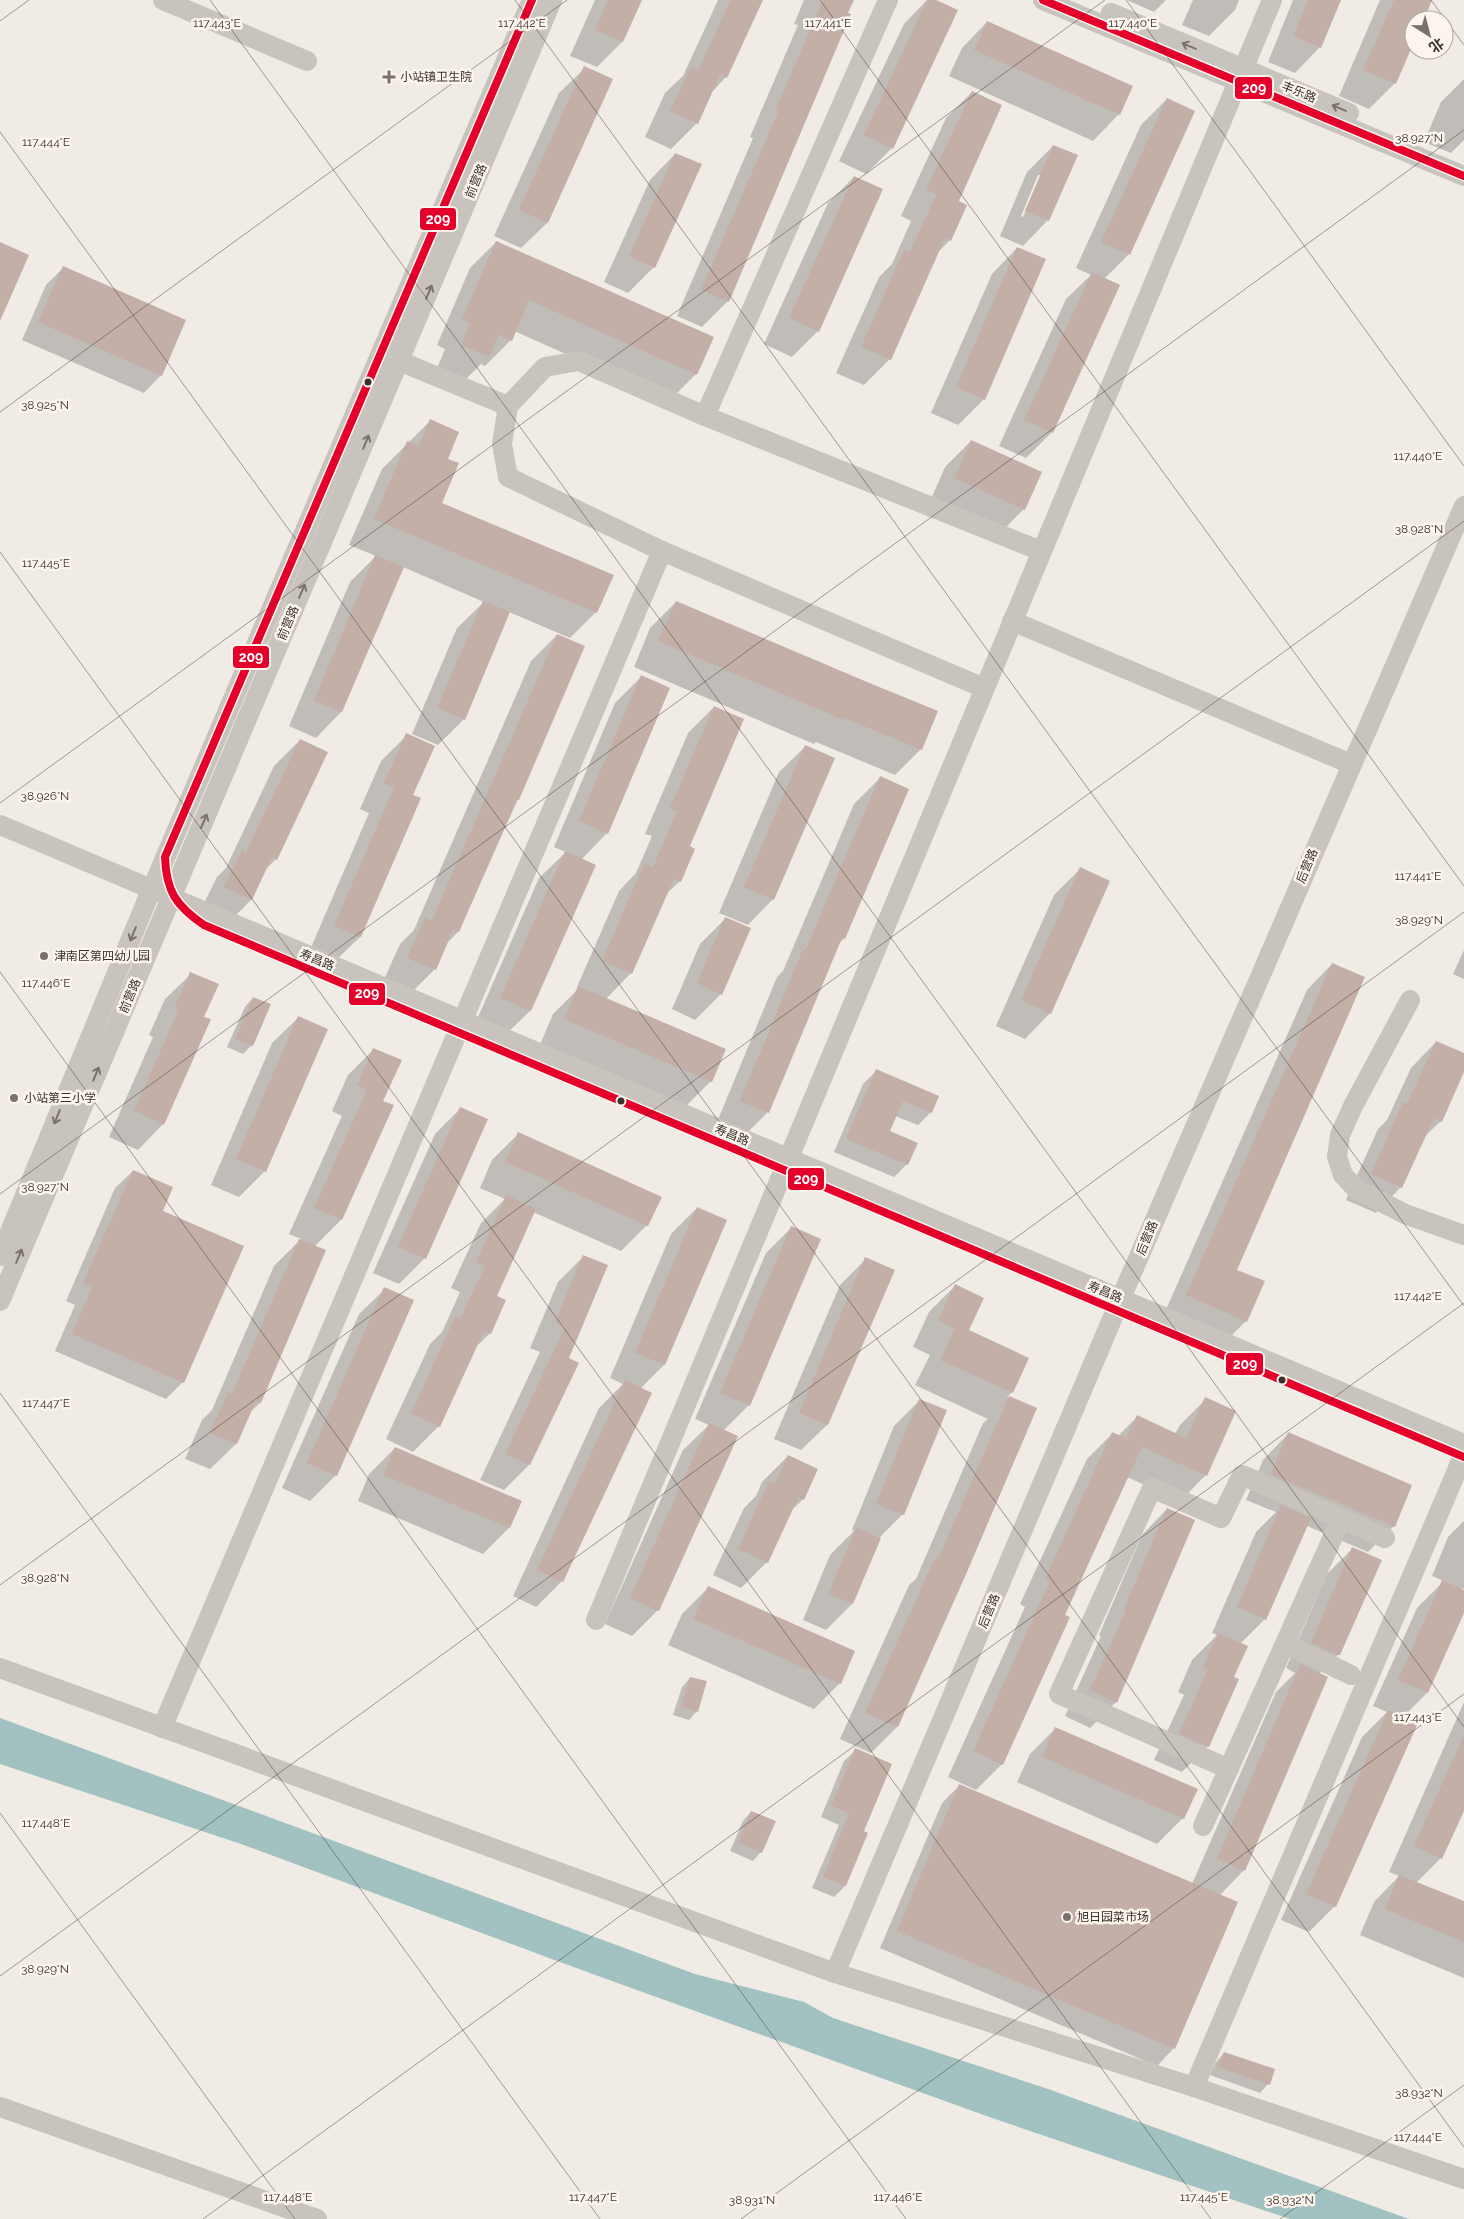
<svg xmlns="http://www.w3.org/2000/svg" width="1464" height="2219" font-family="Raleway,'Noto Sans SC',sans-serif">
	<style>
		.water { fill: #a1c2c1 }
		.shadow { fill: #0003; fill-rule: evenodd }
		.building { fill: #c3afa7 }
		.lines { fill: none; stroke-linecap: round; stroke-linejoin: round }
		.minor { stroke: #c9c3be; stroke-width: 20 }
		.bus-1-casing { stroke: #fbf5ee; stroke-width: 11 }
		.bus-1 { stroke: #e4002b; stroke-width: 8 }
		.oneway { stroke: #7b726d }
		.ticks { fill: none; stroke: #3b302b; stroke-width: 1; stroke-opacity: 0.45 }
		.poi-dot { fill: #7a716c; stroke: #fbf5ee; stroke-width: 2 }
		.bus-dot { fill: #3b302b; stroke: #fbf5ee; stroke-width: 2 }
		.labels { text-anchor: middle; stroke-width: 5; stroke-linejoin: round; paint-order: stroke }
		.poi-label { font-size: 12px; fill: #3b302b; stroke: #fbf5ee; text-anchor: start }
		.street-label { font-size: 12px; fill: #3b302b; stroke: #fbf5ee }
		.ticks-label { font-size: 12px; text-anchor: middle; fill: #3b302b; stroke: #fbf5ee; stroke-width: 5; stroke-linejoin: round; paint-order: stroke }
		.line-badge { stroke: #fbf5ee; stroke-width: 2 }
		.badge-label { font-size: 14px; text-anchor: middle; font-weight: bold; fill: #fff }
	</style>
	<rect width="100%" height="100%" fill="#f0ebe5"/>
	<path class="water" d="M0,1718L695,1974L804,2002L833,2018L1048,2089L1409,2219H1290L992,2118L587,1972L241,1844L0,1764Z"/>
	<g class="shadow">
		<path d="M595,0H641L622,42L597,67L570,56Z"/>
		<path d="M718,0H762L726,77L711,93L697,123L671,149L645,137L665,93L683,76Z"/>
		<path d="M804,0H852L728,301L702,327L677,316L753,138L750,137L798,25L794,24Z"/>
		<path d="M927,0H933L892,148L866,174L839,161L904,24Z"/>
		<path d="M1127,0H1166L1154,12Z"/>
		<path d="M1193,0H1239L1235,10L1209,36L1182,25Z"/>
		<path d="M1293,0H1340L1320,47L1295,73L1268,62Z"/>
		<path d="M1380,0H1431L1422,20H1414V39L1395,83L1369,109L1339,96Z"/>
		<path d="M987,22L1131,87L1118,115L1093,141L949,76L962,48Z"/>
		<path d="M585,68L611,80L547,223L521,248L494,236L559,93Z"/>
		<path d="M1464,79V140L1451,153L1424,142L1441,102Z"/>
		<path d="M972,92L957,202L965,205L950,240L937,253L890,359L864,385L836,373L879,277L892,264L911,221L901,216L946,118Z"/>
		<path d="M1167,99L1129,254L1104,279L1119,286L1052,432L1026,458L999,446L1066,299L1091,275L1076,268L1141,125Z"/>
		<path d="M1053,146L1048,220L1023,246L1000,236L1027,172ZM1038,175H1041L1023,217L1021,216Z"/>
		<path d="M675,154L654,267L628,293L604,282L650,180Z"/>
		<path d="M854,177L818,331L792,357L764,344L828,203Z"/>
		<path d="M496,242L696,374L670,400L514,331L511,340L485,366L481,364L463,382L436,371L445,349L437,345L470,268Z"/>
		<path d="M1017,248L984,399L958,425L931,413L992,274Z"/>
		<path d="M63,268L161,375L144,393L22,340L46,285Z"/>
		<path d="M430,421L447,459L441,503L596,612L570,638L509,612L464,719L438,745L412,734L457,628L484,602L403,567L341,712L316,738L289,726L350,582L376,556L349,545L382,469Z"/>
		<path d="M971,441L1024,509L998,535L929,504L945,467Z"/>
		<path d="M676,602L921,749L895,775L816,742L814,744L634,667L650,628Z"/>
		<path d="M557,635L518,799L458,932L446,944L435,969L409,995L382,984L400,944L414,930L531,661Z"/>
		<path d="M641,677L607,833L581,860L594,865L530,1011L504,1036L475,1024L539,878L566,852L554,847L615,703Z"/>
		<path d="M714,707L680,881L664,896L631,973L606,999L711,1081L685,1107L540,1045L553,1014L579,988L577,987L619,891L636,873L652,836L645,834L688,733Z"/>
		<path d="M407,735L412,795L420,799L360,937L334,962L309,952L369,813L360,809L381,761Z"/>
		<path d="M300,740L276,859L264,871L251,900L225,926L199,913L217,877L226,868L274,766Z"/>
		<path d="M805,747L773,899L748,925L719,913L779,772Z"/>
		<path d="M880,778L844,938L838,945L768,1112L742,1138L715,1127L777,977L783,971L854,804Z"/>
		<path d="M1080,869L1050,1013L1025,1039L996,1026L1054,895Z"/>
		<path d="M725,919L721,994L695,1020L672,1009L700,944Z"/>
		<path d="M1464,950V979L1453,974Z"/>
		<path d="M1332,964L1235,1270L1246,1321L1220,1347L1161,1321L1307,990Z"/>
		<path d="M191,974L163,1124L138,1150L109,1137L153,1037L149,1035L165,999Z"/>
		<path d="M253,998L252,1045L243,1054L227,1047L245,1007Z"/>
		<path d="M298,1018L265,1171L239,1197L211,1185L272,1043Z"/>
		<path d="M1436,1042L1464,1054V1069L1441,1121L1424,1137L1401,1187L1376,1213L1346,1200L1378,1129L1387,1120L1411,1068Z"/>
		<path d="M374,1049L382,1101L341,1220L314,1247L325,1251L260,1403L249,1413L236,1444L210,1469L185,1459L202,1420L212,1410L274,1266L301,1239L289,1234L342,1116L332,1111L348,1075Z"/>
		<path d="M876,1071L931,1112L918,1125L895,1116L889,1132L907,1164L894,1177L834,1152L863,1084Z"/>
		<path d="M461,1108L486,1120L424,1259L399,1284L373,1273L435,1134Z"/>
		<path d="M518,1134L647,1225L621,1251L533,1212L495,1296L490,1333L475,1348L439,1426L413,1452L386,1439L430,1344L442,1332L460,1292L451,1288L481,1223L505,1199L480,1188L492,1160Z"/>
		<path d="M133,1171L161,1211L183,1382L166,1399L55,1351L75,1305L66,1301L115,1188Z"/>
		<path d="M697,1208L664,1365L640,1389L562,1581L536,1607L513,1596L599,1408L623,1384L610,1378L671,1234Z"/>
		<path d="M791,1228L749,1405L723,1431L658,1610L632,1636L605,1624L683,1450L709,1425L695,1419L766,1253Z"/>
		<path d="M584,1256L567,1359L529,1465L504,1490L480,1480L540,1352L530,1348L558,1282Z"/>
		<path d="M866,1259L827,1425L801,1450L774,1439L840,1285Z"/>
		<path d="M955,1286L967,1331L1012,1392L1007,1397L1035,1409L966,1572L897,1727L871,1753L840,1739L909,1585L916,1579L983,1423L988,1419L915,1385L930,1355L913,1347L929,1312Z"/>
		<path d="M385,1289L336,1475L310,1501L282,1488L359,1314Z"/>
		<path d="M1206,1399V1475L1180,1501L1127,1477L1064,1616L1002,1764L976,1790L948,1777L1025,1607L1020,1604L1087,1459L1113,1433L1118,1436L1137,1417L1175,1434L1180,1425Z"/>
		<path d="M920,1400L903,1514L879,1538L852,1604L826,1630L803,1620L830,1555L854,1531L852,1530L894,1426Z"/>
		<path d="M1288,1434L1394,1526L1368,1552L1307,1526L1265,1619L1240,1644L1232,1677L1208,1746L1182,1772L1154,1760L1184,1695L1178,1692L1192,1660L1217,1635L1212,1633L1256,1532L1276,1512L1246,1500L1263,1460Z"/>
		<path d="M395,1448L520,1501L509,1528L483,1554L358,1501L369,1474Z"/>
		<path d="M788,1456L803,1499L790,1512L767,1562L741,1588L713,1575L744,1508L756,1496L762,1482Z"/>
		<path d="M1167,1509L1116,1702L1090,1728L1065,1716L1101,1636L1099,1635L1142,1535Z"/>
		<path d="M1464,1521V1589L1462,1588L1461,1590L1464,1591V1610L1427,1693L1402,1718L1335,1906L1309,1932L1281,1920L1362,1737L1387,1712L1373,1706L1417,1608L1444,1581L1432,1576L1448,1537Z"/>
		<path d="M1353,1548L1339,1654L1319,1674L1244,1870L1219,1896L1174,2048L1157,2066L880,1948L942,1803L959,1786L1192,1884L1276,1692L1295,1673L1286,1668L1327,1574Z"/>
		<path d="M708,1588L840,1683L814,1709L668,1645L682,1614Z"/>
		<path d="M690,1678L697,1711L689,1720L673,1715L682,1687Z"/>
		<path d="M1464,1702V1806L1441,1858L1416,1883L1464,1903V1978L1360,1935L1374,1902L1399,1876L1389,1872Z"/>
		<path d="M1056,1728L1183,1818L1157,1844L1017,1782L1030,1754Z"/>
		<path d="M856,1750L862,1832L845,1886L834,1897L812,1888L839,1825L821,1817L844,1761Z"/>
		<path d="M751,1812L761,1852L753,1861L730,1851L743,1821Z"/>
		<path d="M1224,2053L1268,2084L1260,2093L1210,2075L1216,2062Z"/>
	</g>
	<g class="building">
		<path d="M608,0H642L623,42L595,30Z"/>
		<path d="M731,0H763L727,78L720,75L698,124L670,111L691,66L698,70Z"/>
		<path d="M823,0H854L848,13L851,14L729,302L701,290L778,112L775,111Z"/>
		<path d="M927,0H936L958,10L893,149L864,135Z"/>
		<path d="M1308,0H1341L1321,48L1293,36Z"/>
		<path d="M1394,0H1432L1424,20H1414V42L1396,84L1363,70Z"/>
		<path d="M987,21L1133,86L1120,115L974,50Z"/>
		<path d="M584,66L613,79L548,223L519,210Z"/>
		<path d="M972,91L1002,105L959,201L967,205L951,241L945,238L891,360L861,347L904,250L910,252L936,195L926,190Z"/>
		<path d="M1167,98L1195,111L1130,255L1101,242Z"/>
		<path d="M1053,145L1078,155L1049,221L1025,211Z"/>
		<path d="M675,153L702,164L655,268L629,256Z"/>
		<path d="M854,176L883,189L819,332L789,318Z"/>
		<path d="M496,241L714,337L697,375L529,300L512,341L499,335L489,357L461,345L470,323L462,319Z"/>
		<path d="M0,242L29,255L0,321Z"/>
		<path d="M1017,247L1046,259L985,400L956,387Z"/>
		<path d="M63,266L186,320L162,376L38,322Z"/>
		<path d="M1092,272L1120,285L1053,433L1024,420Z"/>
		<path d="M430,419L459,432L448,459L459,463L442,503L614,575L597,613L374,519L407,441L419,446Z"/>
		<path d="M971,440L1042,472L1025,510L954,478Z"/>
		<path d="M375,555L404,567L342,712L314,701Z"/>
		<path d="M483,601L510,612L465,720L437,708Z"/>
		<path d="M676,601L867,682L938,711L922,750L842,717L841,719L658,641Z"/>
		<path d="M557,634L585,646L519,800H517L459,932L453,930L436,970L407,958L425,917L432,920Z"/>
		<path d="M641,675L670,688L608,834L579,821Z"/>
		<path d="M714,706L744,719L690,846L695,849L681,882L674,879L632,974L602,961L644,864L653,867L677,811L670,808Z"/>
		<path d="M406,733L435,746L413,795L421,798L361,937L334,926L394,787L384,783Z"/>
		<path d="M300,739L328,752L277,860L272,857L252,900L224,887L242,850L246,852Z"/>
		<path d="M805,745L835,758L774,900L744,887Z"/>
		<path d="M880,776L909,789L845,939L842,938L769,1113L740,1101L803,949L805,951Z"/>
		<path d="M565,851L596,865L531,1011L500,998Z"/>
		<path d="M1080,867L1110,881L1051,1014L1021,1000Z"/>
		<path d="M725,917L751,928L722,995L697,983Z"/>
		<path d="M1332,963L1365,977L1237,1270L1265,1281L1247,1322L1186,1295Z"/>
		<path d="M190,972L219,984L204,1017L211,1019L164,1125L134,1111L178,1011L174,1009Z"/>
		<path d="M578,986L726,1049L712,1082L564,1019Z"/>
		<path d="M253,997L271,1004L253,1046L235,1039Z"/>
		<path d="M298,1016L328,1029L266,1172L236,1159Z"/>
		<path d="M1436,1041L1464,1053V1072L1442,1122L1434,1118L1402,1188L1371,1174L1403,1102L1407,1104Z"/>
		<path d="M373,1048L402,1060L383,1101L394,1105L342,1220L314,1208L367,1090L357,1085Z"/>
		<path d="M876,1069L939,1096L932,1113L903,1101L890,1131L918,1143L908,1165L846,1139Z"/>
		<path d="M460,1107L488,1119L426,1259L398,1247Z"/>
		<path d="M518,1132L662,1197L648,1226L505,1162Z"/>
		<path d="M133,1170L173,1187L163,1211L244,1246L184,1383L72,1334L92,1287L83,1283Z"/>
		<path d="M506,1195L536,1209L497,1296L506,1300L491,1334L484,1331L440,1427L411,1413L455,1317L460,1319L485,1266L476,1262Z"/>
		<path d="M697,1207L727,1220L665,1365L635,1353Z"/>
		<path d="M791,1226L821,1239L750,1406L720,1393Z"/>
		<path d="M299,1239L326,1250L261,1403L256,1401L237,1444L210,1433L228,1392L232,1394Z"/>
		<path d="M583,1255L608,1265L569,1358L579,1363L530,1465L505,1454L565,1327L555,1322Z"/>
		<path d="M865,1257L895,1270L828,1425L799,1413Z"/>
		<path d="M955,1284L984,1298L969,1330L1029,1358L1013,1393L940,1360L955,1329L938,1321Z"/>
		<path d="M384,1287L414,1300L337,1476L307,1463Z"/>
		<path d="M625,1380L652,1393L563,1582L537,1570Z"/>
		<path d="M1009,1396L1037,1408L967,1572L898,1727L865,1713L935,1558L938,1559Z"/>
		<path d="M1205,1397L1236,1411L1207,1476L1142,1447L1065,1615L1070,1617L1003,1765L973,1751L1050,1581L1045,1579L1112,1432L1126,1438L1137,1415L1186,1438Z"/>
		<path d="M919,1399L947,1410L904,1515L876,1504Z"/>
		<path d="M709,1423L738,1436L659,1611L630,1598Z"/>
		<path d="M1288,1432L1412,1485L1395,1527L1271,1474Z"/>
		<path d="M395,1447L522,1501L510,1528L383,1475Z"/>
		<path d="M788,1455L818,1469L804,1500L798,1498L768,1563L738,1549L769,1481L775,1483Z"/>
		<path d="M1281,1505L1311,1518L1266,1620L1237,1607Z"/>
		<path d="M1167,1508L1195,1520L1117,1703L1090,1690L1126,1610L1124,1609Z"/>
		<path d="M856,1528L881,1538L853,1604L828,1594Z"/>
		<path d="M1352,1547L1382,1560L1340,1655H1338L1311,1643Z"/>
		<path d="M1442,1580L1464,1590V1613L1428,1693L1398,1680Z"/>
		<path d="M708,1586L855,1651L841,1684L693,1619Z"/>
		<path d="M1218,1633L1248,1646L1234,1677L1239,1679L1209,1747L1179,1734L1208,1669L1203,1667Z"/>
		<path d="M1300,1664L1328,1677L1245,1871L1217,1859Z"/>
		<path d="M690,1677L707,1681L698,1712L681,1707Z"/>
		<path d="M1388,1710L1418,1723L1336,1907L1306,1894Z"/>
		<path d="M1055,1727L1198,1789L1184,1819L1042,1757Z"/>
		<path d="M1464,1735V1811L1442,1859L1414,1846Z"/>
		<path d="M855,1748L892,1764L864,1831L868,1833L846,1886L823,1877L849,1813L831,1806Z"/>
		<path d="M959,1784L1238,1902L1175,2049L897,1931Z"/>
		<path d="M751,1811L776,1821L762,1853L738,1843Z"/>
		<path d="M1399,1875L1464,1901V1942L1385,1909Z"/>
		<path d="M1224,2052L1275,2069L1270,2085L1217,2067Z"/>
	</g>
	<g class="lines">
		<g class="minor">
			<path d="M163,0L307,61"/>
			<path d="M1043,0L1464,176"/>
			<path d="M1111,13L1349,113"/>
			<path d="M387,356L508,406"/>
			<path d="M705,416L888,0"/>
			<path d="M1012,621L1351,764"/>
			<path d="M984,688L662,551L508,477L502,444L508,406L545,367L579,361L705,416L1041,551"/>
			<path d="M0,825L1464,1444"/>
			<path d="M1410,1000L1353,1106L1340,1135L1337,1157L1343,1175L1356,1189L1405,1214L1464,1235"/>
			<path d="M0,1256L147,900L532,0"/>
			<path d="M0,1301L552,0"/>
			<path d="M596,1620L1272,0"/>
			<path d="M1286,1644L1351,1675"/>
			<path d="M0,1668L835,1973L1194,2087L1464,2179"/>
			<path d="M162,1728L662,551"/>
			<path d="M1229,1769L1059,1694L1152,1488L1221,1518L1242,1475L1385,1538"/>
			<path d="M1203,1826L1341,1519"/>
			<path d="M835,1973L1121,1298L1464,506"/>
			<path d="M1194,2087L1464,1454"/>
			<path d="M0,2107L317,2219"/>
		</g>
		<g class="bus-1-casing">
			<g id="bus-1">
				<path d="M532,0L165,857C166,891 176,906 204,925L1464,1457"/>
				<path d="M1043,0L1464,176"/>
			</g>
		</g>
		<use href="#bus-1" class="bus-1"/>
	</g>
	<defs><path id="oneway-shaft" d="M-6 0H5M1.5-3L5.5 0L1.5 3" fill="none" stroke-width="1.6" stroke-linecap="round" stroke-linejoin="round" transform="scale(1.25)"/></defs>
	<g class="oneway">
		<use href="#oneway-shaft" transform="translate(1189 46) rotate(-157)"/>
		<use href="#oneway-shaft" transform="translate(1339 108) rotate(-157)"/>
		<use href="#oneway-shaft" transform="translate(429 292) rotate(-67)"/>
		<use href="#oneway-shaft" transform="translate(366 442) rotate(-67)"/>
		<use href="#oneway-shaft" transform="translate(302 591) rotate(-67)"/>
		<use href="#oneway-shaft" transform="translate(204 821) rotate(-67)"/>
		<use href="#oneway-shaft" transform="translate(133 934) rotate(112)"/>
		<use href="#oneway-shaft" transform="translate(96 1074) rotate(-67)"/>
		<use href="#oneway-shaft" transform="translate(57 1117) rotate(112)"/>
		<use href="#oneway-shaft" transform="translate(19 1256) rotate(-67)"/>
	</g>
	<path class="ticks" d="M210,0L1464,1727M515,0L1464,1306M820,0L1464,886M1126,0L1464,466M1431,0L1464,45M0,21L29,0M0,132L1464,2147M0,412L567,0M0,552L1211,2219M0,803L1105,0M0,972L906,2219M0,1194L1464,130M0,1393L600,2219M0,1585L1464,521M0,1813L295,2219M0,1976L1464,912M203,2219L1464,1303M741,2219L1464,1694M1280,2219L1464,2085"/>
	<g class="poi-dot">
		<path d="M386.5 69.5h5v5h5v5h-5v5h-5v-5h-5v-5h5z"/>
		<circle cx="44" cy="956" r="5"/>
		<circle cx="14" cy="1098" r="5"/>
		<circle cx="1067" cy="1917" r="5"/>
	</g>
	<g class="bus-dot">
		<circle cx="368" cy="382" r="4.5"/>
		<circle cx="621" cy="1101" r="4.5"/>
		<circle cx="1282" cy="1380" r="4.5"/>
	</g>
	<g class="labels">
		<g class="poi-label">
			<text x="400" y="81">小站镇卫生院</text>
			<text x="54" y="960">津南区第四幼儿园</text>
			<text x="24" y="1102">小站第三小学</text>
			<text x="1077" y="1921">旭日园菜市场</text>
		</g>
		<g class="street-label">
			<text transform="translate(1299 92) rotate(23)" y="4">丰乐路</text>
			<text transform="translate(476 181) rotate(-67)" y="4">前营路</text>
			<text transform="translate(288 623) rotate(-67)" y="4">前营路</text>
			<text transform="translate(1307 866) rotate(-67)" y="4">后营路</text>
			<text transform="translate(317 960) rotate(23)" y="4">寿昌路</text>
			<text transform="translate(130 996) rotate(-67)" y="4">前营路</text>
			<text transform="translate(732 1135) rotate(23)" y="4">寿昌路</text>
			<text transform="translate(1147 1238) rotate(-67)" y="4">后营路</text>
			<text transform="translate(1105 1292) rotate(23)" y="4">寿昌路</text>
			<text transform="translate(989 1611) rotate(-67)" y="4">后营路</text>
		</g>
	</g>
	<g class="ticks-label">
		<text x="217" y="27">117.443°E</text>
		<text x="522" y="27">117.442°E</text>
		<text x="828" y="27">117.441°E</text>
		<text x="1133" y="27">117.440°E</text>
		<text x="1419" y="142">38.927°N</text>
		<text x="46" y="146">117.444°E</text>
		<text x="45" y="409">38.925°N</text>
		<text x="1418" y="460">117.440°E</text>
		<text x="1419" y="533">38.928°N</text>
		<text x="46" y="567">117.445°E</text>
		<text x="45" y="800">38.926°N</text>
		<text x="1418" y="880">117.441°E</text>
		<text x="1419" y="924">38.929°N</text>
		<text x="46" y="987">117.446°E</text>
		<text x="45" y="1191">38.927°N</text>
		<text x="1418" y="1300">117.442°E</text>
		<text x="46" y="1407">117.447°E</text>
		<text x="45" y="1582">38.928°N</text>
		<text x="1418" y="1721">117.443°E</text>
		<text x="46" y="1827">117.448°E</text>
		<text x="45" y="1973">38.929°N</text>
		<text x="1419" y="2097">38.932°N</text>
		<text x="1418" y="2141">117.444°E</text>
		<text x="288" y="2201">117.448°E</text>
		<text x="593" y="2201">117.447°E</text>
		<text x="898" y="2201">117.446°E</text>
		<text x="1204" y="2201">117.445°E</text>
		<text x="752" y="2204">38.931°N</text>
		<text x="1290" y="2204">38.932°N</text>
	</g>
	<g class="line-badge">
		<rect x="1234" y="76" width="39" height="24" rx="5" fill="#e4002b"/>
		<rect x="419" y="207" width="38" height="24" rx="5" fill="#e4002b"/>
		<rect x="232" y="645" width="38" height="24" rx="5" fill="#e4002b"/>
		<rect x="348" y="982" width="38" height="24" rx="5" fill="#e4002b"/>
		<rect x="787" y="1167" width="38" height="24" rx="5" fill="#e4002b"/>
		<rect x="1225" y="1352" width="39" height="24" rx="5" fill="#e4002b"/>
	</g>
	<g class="badge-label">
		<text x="1254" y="93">209</text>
		<text x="438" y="224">209</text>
		<text x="251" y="662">209</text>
		<text x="367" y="998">209</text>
		<text x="806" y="1184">209</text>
		<text x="1245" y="1369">209</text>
	</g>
	<g transform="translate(1429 35) rotate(144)"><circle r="24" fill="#fbf5ee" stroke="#aea6a0"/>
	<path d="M0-4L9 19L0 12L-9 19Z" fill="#7a716c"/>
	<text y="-8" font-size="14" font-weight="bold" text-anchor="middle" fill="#3b302b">北</text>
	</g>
</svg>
